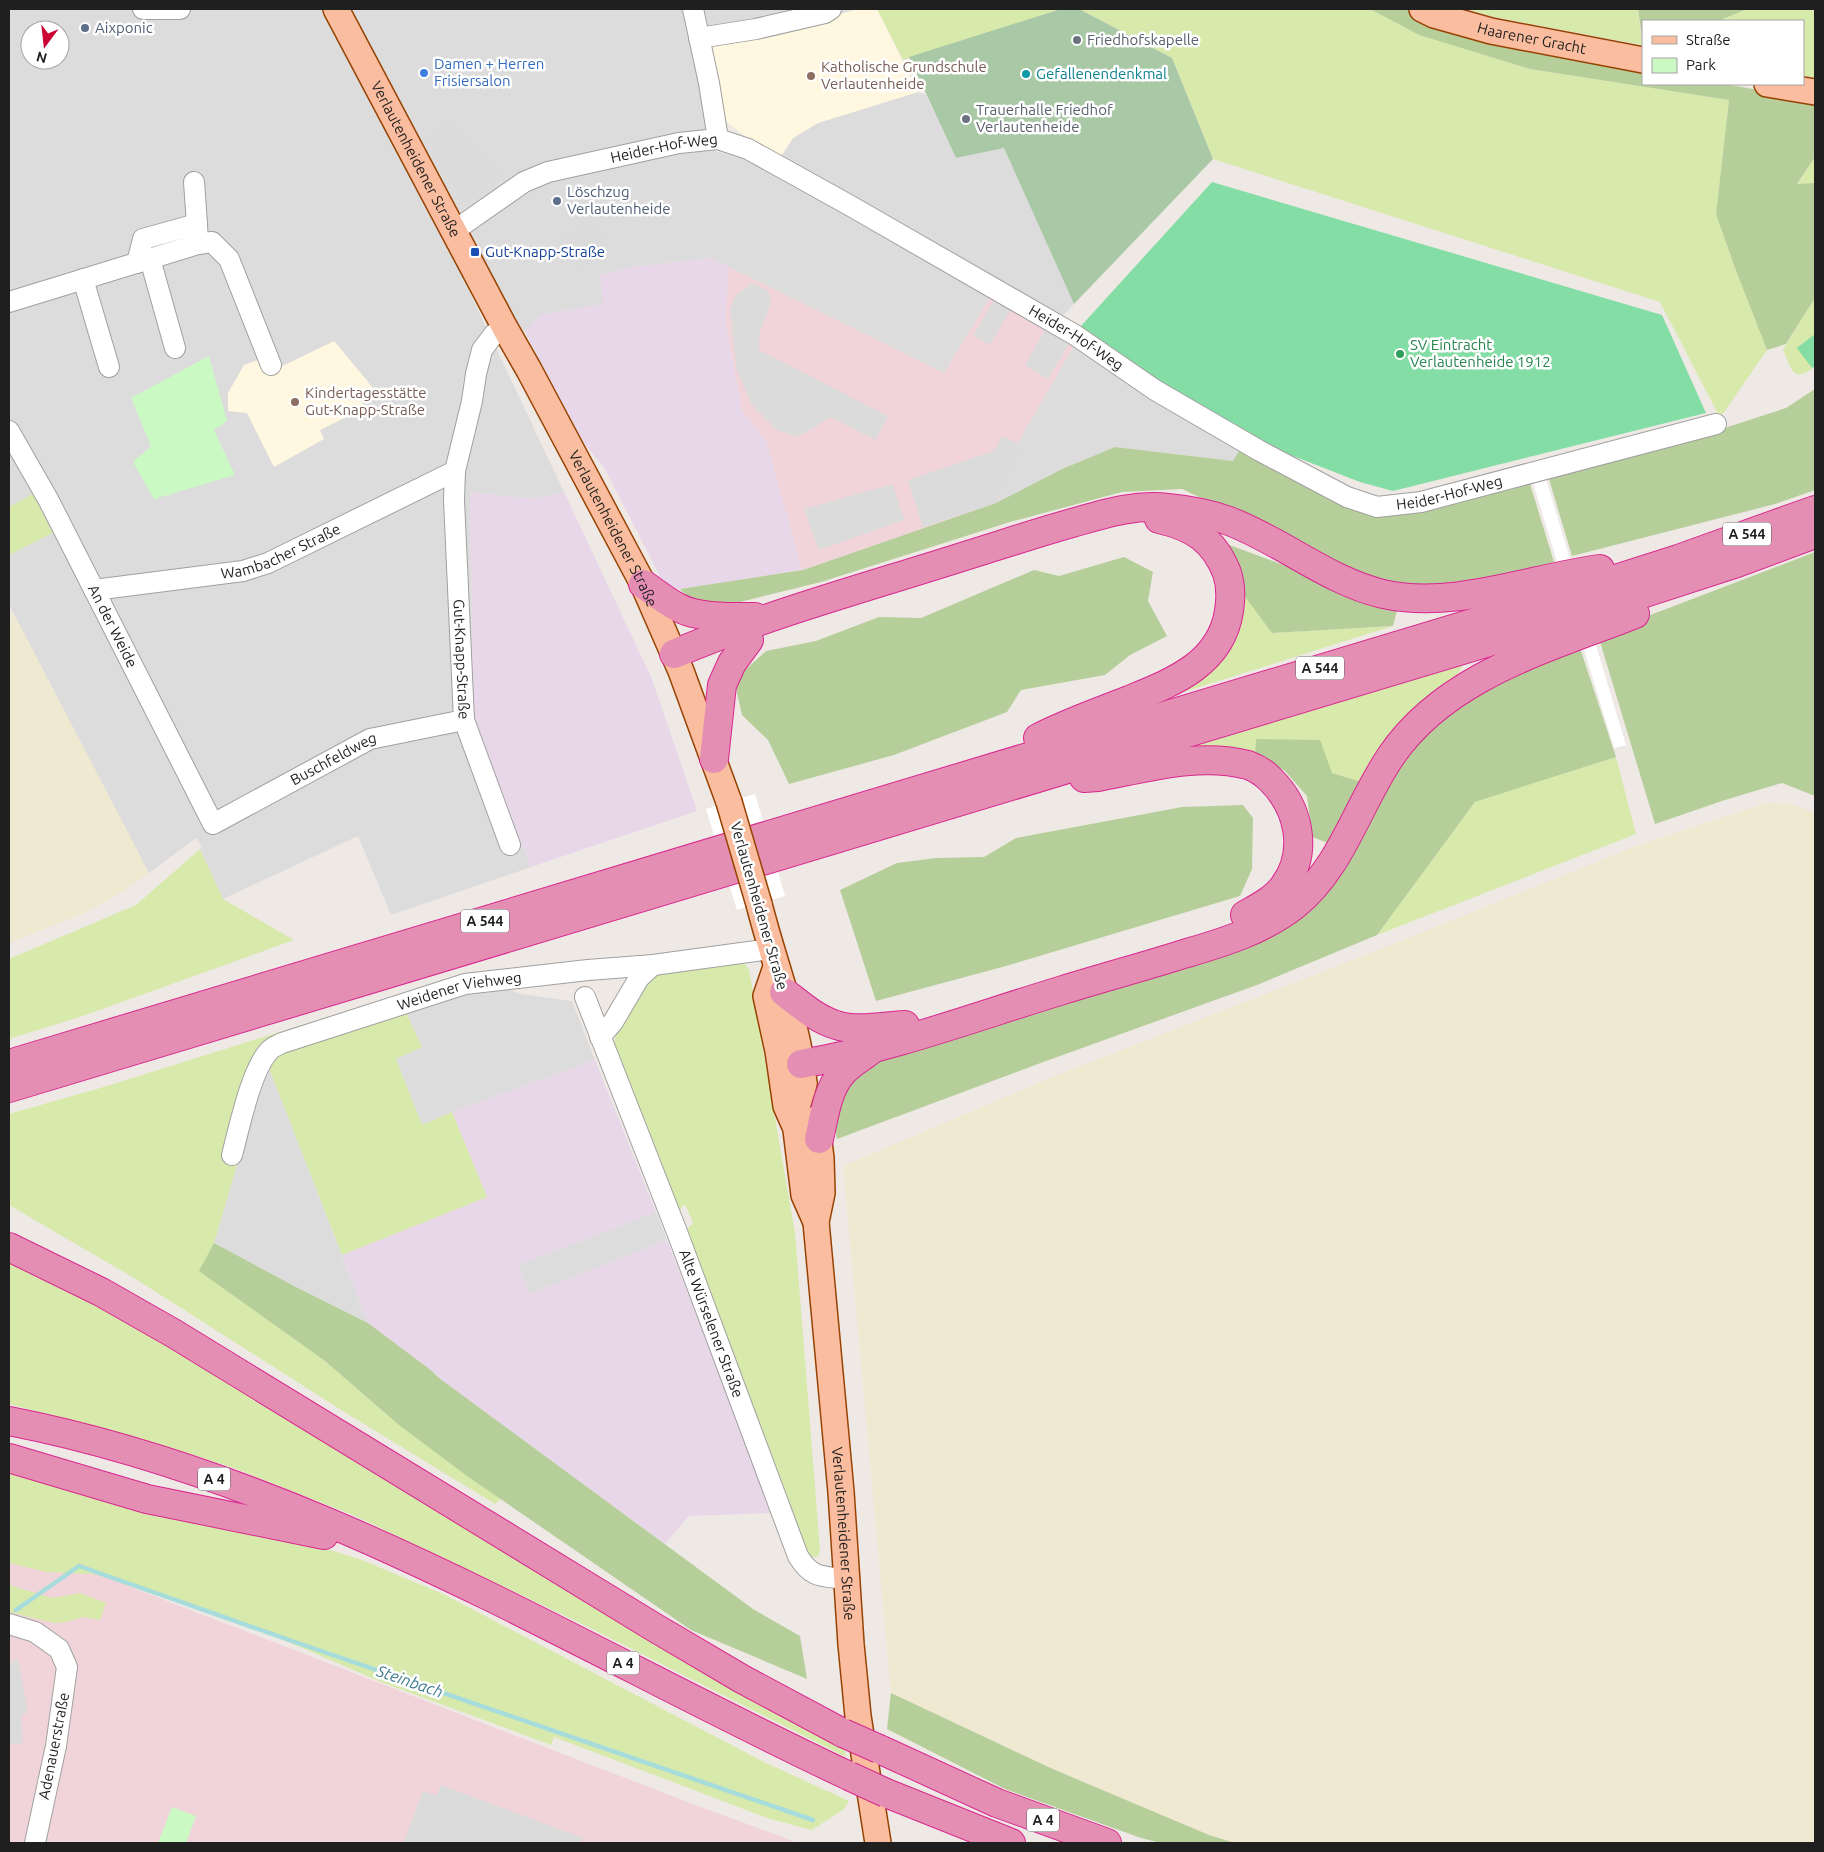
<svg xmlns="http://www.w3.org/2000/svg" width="1824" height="1852" font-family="Ubuntu,sans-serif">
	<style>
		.residential { fill: #dddcdc; fill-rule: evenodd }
		.commercial { fill: #f0d4da }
		.industrial { fill: #e7d7e8 }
		.education { fill: #fff7df }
		.farmland { fill: #eee9d0 }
		.grass { fill: #d8e9ac }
		.forest { fill: #b6ce9a }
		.cemetery { fill: #a9c8a6 }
		.park { fill: #cbf9c3 }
		.pitch { fill: #84dda5 }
		.parking { fill: #dbdbdb }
		.pier { fill: #fff }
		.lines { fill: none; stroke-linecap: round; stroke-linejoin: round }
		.stream { stroke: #a6dcdb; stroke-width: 4.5 }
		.minor-casing { stroke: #a0a0a0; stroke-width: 22 }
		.major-casing { stroke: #974202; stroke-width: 28 }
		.highway-casing { stroke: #d8278f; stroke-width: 30 }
		.minor { stroke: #fff; stroke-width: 20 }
		.major { stroke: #fabd9f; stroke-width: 25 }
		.highway { stroke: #e58eb3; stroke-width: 28 }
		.major-bridge-casing { stroke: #974202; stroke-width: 28; stroke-linecap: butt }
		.highway-bridge-casing { stroke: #d8278f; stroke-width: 30; stroke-linecap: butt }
		.major-bridge { stroke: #fabd9f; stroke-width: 25 }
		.highway-bridge { stroke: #e58eb3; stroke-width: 28 }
		.service-dot { fill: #5c6f8a; stroke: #fff; stroke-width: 2 }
		.worship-dot { fill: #6b7280; stroke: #fff; stroke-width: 2 }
		.shop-dot { fill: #3f7fe0; stroke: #fff; stroke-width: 2 }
		.culture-dot { fill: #0f9aa8; stroke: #fff; stroke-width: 2 }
		.education-dot { fill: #8d6e63; stroke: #fff; stroke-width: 2 }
		.transit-dot { fill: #1a4fb4; stroke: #fff; stroke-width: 2 }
		.leisure-dot { fill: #2e9e5b; stroke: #fff; stroke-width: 2 }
		.labels { text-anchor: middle; stroke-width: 5; stroke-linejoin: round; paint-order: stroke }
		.shield { fill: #fff; stroke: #626262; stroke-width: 1 }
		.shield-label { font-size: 14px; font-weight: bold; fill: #1f1f1f }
		.service-label { font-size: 15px; fill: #4e5e75; stroke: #fff; text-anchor: start }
		.street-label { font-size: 15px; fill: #1f1f1f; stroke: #fff }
		.worship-label { font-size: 15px; fill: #5b616d; stroke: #fff; text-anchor: start }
		.shop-label { font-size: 15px; fill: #366cbe; stroke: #fff; text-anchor: start }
		.education-label { font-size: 15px; fill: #785e54; stroke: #fff; text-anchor: start }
		.culture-label { font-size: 15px; fill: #0d838f; stroke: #fff; text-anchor: start }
		.transit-label { font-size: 15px; fill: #164399; stroke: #fff; text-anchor: start }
		.leisure-label { font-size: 15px; fill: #27864d; stroke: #fff; text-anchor: start }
		.water-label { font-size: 16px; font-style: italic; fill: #407a8e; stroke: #fff }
	</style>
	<rect width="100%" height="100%" fill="#efe9e5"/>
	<g class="residential">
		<path d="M9,9H325L445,240L564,492L533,499L470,492L473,718L531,867L391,915L358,836L223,899L200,849L202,847L196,838L149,873L9,605V555L53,533L33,494L9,507ZM30,30H60V60H30Z"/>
		<path d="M349,9H857L827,18L696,43L715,151L744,159L774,172L991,296L944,373L711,258L625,268L600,275L604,304L540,315L525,332L505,311Z"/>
		<path d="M918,92L926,95L956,158L1004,148L1074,304L1061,318L780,158L793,138L818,123Z"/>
		<path d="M1075,344L1240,449L1233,461L1115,447L1062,469L996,503L1025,448L1017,444Z"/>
		<path d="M467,987H501L521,994L572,1001L595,1060L452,1112L422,1125L396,1059L422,1047L404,1008Z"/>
		<path d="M267,1062L368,1323L294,1286L214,1243Z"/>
		<path d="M656,1212L667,1240L530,1294L518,1265Z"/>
	</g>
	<g class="commercial">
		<path d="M729,267L944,373L991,296L1075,344L1017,444L1025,448L996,503L802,570L766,441L742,411L725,320Z"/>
		<path d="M9,1540L685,1801L798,1843H9Z"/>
	</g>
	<g class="industrial">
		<path d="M711,258L729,267L725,320L742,411L766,441L802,570L680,589L666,588L605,469L583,442L525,332L540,315L603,304L600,275L625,268Z"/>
		<path d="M470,492L533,499L564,492L652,679L697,811L531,867L473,718Z"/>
		<path d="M595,1060L656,1212L518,1265L530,1294L667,1240L774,1513L689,1516L665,1544L439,1378L432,1371L368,1323L342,1255L487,1197L452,1112Z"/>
	</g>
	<g class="education">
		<path d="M857,9H877L918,92L818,123L793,138L780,158L751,141L727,122L718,110L706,42L827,18Z"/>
		<path d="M334,341L374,389L359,397L365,408L320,430L324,439L274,467L247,413L228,411V393L244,365L258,360L266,374Z"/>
	</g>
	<g class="farmland">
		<path d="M14,614L149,873L122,892L87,912L9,943V615Z"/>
		<path d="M1766,803L1792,804L1815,813V1843H1235L1209,1835L1055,1770L891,1693L843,1166L1055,1076L1381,949L1636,846Z"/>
	</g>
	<g class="grass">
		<path d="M877,9H1061L903,60Z"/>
		<path d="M1079,9H1370L1419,35L1530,69L1729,100L1716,214L1735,268L1767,350L1720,418L1660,302L1213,159L1172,58Z"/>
		<path d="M1467,9H1638L1642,45L1494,17Z"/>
		<path d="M1747,9H1812L1815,12V78L1803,76V21H1718Z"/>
		<path d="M1815,157V183L1797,185Z"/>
		<path d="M1815,298V367C1792,383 1792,370 1783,350Z"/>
		<path d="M33,494L53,533L9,555V507Z"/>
		<path d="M1236,573L1272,633L1393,626L1171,696L1205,669Z"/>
		<path d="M1463,665L1456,677L1406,718L1365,783L1332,773L1256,740L1255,755L1172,753Z"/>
		<path d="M1616,757L1636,834L1377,935L1475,802Z"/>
		<path d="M200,849L223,899L294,940L80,1017L9,1039V959L136,905Z"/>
		<path d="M721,962L745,964L749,969L795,1233L820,1550L818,1557H810L803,1552L686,1230L693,1223L685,1204L678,1212L616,1059L614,1042L619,1025L645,979L662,970Z"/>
		<path d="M474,971L467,987L404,1008L422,1047L396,1059L422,1125L452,1112L487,1197L342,1255L267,1063L214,1243L200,1271L325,1361L399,1425L501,1499L495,1504L346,1413L134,1278L9,1205V1114L107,1086Z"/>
		<path d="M9,1260L115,1311L845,1749L846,1757L584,1625L355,1516L234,1468L155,1443L9,1404Z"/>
		<path d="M9,1473L290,1537L362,1560L443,1594L762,1761L849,1801L844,1809L812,1830L770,1819L554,1737L551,1745L381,1682L245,1623L107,1575L46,1572L9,1563Z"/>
		<path d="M9,1585L52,1598L80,1593L106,1603L100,1620L83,1617L66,1622L54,1623L9,1612Z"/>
	</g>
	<g class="forest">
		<path d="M1370,9H1406L1432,22L1643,68V84H1724L1815,100V157L1797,184L1815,183V298L1786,344L1767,350L1735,268L1716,214L1729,100L1530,69L1419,35Z"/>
		<path d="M1638,9H1747L1718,21H1643V45Z"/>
		<path d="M1815,389V490L1775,504L1572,556L1549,479L1697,437L1786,408Z"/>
		<path d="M1115,447L1233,461L1240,449L1375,516L1424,512L1530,484L1554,562L1484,587L1415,591L1354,575L1270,530L1182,489L1122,492L1010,522L821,582L728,605L693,602L680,589L803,570L996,503L1062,469Z"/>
		<path d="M1224,543L1398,607L1393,626L1272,633L1246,598Z"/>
		<path d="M1815,552V796L1782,783L1725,800L1655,824L1598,635Z"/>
		<path d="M1124,557L1153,572L1148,601L1167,636L1130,655L1105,675L1021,690L1007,712L894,755L789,784L768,740L742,715L734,680L766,651L816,641L879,617L921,618L1034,570L1059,576Z"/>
		<path d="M1579,645L1616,757L1475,802L1377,935L1257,985L1046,1061L837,1139L832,1113L851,1073L912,1039L1318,899L1406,750L1450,704Z"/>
		<path d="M1256,739L1320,740L1332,773L1365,783L1331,844L1312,837L1307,796L1285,771L1255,755Z"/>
		<path d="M1243,805L1253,818L1252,869L1240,896L1006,966L876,1001L840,890L897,863L936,858L984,857L1016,838L1182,807Z"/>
		<path d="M214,1243L294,1286L368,1323L432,1371L439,1378L753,1609L800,1636L807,1679L691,1630L467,1476L399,1425L325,1361L199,1271Z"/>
		<path d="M891,1693L1055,1770L1209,1835L1235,1843H1161L1141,1838L1005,1789L887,1729Z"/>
	</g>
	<path class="cemetery" d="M1061,9H1079L1172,58L1213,159L1074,304L1004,148L956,158L909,57Z"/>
	<g class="park">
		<path d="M209,356L227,421L214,430L235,475L154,499L133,462L151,446L131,398Z"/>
		<path d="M172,1807L196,1816L186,1843H158Z"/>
	</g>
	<g class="pitch">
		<path d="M1212,182L1662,315L1706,413L1393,491L1360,482L1265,445L1159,383L1081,326Z"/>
		<path d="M1815,334V366L1812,368L1797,348Z"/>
	</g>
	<g class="parking">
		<path d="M449,119L506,175L479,188L463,199L428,140Z"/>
		<path d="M599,220L607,259L576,268L553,240L584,225Z"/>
		<path d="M752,283L768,291L771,301L759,335V350L888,416L875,440L831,417L798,437L777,430L752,405L737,370L730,311L735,296Z"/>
		<path d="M994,301L1010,310L990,345L973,335Z"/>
		<path d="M1045,330L1069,344L1048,379L1025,365Z"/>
		<path d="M1002,436L1025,448L996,503L923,527L908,480L994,451Z"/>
		<path d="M893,484L904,520L819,550L804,509Z"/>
		<path d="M18,1659L28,1712L21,1715L23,1743L9,1745V1662Z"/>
		<path d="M441,1785L583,1838L581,1843H403L423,1791L437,1796Z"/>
	</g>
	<g class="pier">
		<path d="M1546,479L1626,745L1614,748L1533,483Z"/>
		<path d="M755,794L785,896L737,910L706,809Z"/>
	</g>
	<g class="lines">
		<path class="stream" d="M16,1610L79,1566L292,1641L813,1820"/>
		<g class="minor-casing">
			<g id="minor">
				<path d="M143,9H180"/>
				<path d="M693,9L709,83L718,139"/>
				<path d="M699,38L756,29L825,13L831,9"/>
				<path d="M194,182L197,224"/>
				<path id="s1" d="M454,231L524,182L548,172L679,143L718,139L748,149L849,205L1075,335L1155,390L1260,451L1347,497L1377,507L1421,502L1716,424"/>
				<path d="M150,259L175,348"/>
				<path d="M137,263L143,239L197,224L198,244"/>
				<path d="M83,279L109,367"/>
				<path d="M9,302L198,244L212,242L229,259L271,365"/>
				<path id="s2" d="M505,328L494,334L482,350L476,374L472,401L455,471L454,500L464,720L510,845"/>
				<path id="s3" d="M9,431L49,501L213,824L370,739L464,720"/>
				<path id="s4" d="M94,590L243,571L268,563L455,471"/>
				<path id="s5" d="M585,997L677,1232L798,1556C812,1579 822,1576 847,1579"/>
				<path d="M600,1037L613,1022L639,978L653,965"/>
				<path id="s6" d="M232,1155C239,1129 251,1070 269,1051C272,1047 278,1045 282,1043L465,984L588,970L653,965L770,949"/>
				<path d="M9,1624L35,1632L59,1649L67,1667L56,1746L35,1843"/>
			</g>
		</g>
		<g class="major-casing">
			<g id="major">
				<path id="s7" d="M336,9L505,328L529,370L643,584L681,671L729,802"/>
				<path id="s8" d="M1422,9L1434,15L1491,31L1643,60"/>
				<path d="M1767,84L1815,92"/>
				<path d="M759,904C774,964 798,1022 804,1083"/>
				<path d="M776,967L766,996L778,1051L786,1106L794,1124"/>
				<path id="s9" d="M804,1084L797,1107L796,1130L804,1195L816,1222L841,1492L851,1644L858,1716L878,1843"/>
				<path d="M816,1222L822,1193L821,1158L816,1119"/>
			</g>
		</g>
		<g class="highway-casing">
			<g id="highway">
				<path d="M643,584C658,594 675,609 693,613C713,618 735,617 755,617"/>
				<path d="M674,654C768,614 868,587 965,556C1001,545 1036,533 1072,523C1104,514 1134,504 1168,508C1189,510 1210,514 1229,521C1282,541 1328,581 1383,594C1454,610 1531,578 1600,569"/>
				<path d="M1038,738C1067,723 1099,712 1129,700C1173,682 1221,664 1229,611C1231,598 1231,585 1227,573C1214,540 1194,527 1159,519"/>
				<path d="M714,759L722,685L732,663L749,640"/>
				<path d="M1084,778L1098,777C1146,768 1199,752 1248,765C1256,768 1264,773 1270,779C1299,807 1309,852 1284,886C1275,899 1259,907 1245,915"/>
				<path d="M784,992C800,1004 816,1019 836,1025C857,1032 884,1026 905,1025"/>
				<path d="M9,1064L1559,597L1678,559L1815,510"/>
				<path d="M801,1064C890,1049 977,1016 1063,990C1105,977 1146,966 1187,953C1225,942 1263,930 1295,905C1342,867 1358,804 1391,756C1446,675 1549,648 1635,614"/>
				<path d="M9,1088L1565,619L1737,563L1815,534"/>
				<path d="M819,1139C824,1118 827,1090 842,1073C850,1064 861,1058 870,1051"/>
				<path d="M9,1247L101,1292L173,1333L652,1626L742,1679L843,1733"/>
				<path d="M9,1421C311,1480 574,1647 849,1776"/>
				<path d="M9,1458L147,1499L324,1535"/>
				<path d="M879,1749L997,1803L1107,1843"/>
				<path d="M886,1793L1011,1843"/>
			</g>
		</g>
		<use href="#minor" class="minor"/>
		<use href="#major" class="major"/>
		<use href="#highway" class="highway"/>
		<g class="major-bridge-casing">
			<path id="major-bridge" d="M729,802L759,904"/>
		</g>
		<g class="highway-bridge-casing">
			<g id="highway-bridge">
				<path d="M843,1733L879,1749"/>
				<path d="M849,1776L886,1793"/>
			</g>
		</g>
		<use href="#major-bridge" class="major-bridge"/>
		<use href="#highway-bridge" class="highway-bridge"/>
	</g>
	<g class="service-dot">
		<circle cx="85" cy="28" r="5"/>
		<circle cx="557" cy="201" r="5"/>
	</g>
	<g class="worship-dot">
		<circle cx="1077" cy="40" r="5"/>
		<circle cx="966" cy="119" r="5"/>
	</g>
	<circle class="shop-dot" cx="424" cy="73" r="5"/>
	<circle class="culture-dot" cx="1026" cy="74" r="5"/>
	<g class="education-dot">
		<circle cx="811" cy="76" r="5"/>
		<circle cx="295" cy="402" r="5"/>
	</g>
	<rect class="transit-dot" x="470" y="247" width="10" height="10" rx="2.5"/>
	<circle class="leisure-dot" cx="1400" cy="354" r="5"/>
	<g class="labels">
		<g class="shield">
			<rect x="1723" y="522.5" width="48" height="23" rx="4"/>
			<rect x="1296" y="656.5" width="48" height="23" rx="4"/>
			<rect x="461" y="909.5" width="48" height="23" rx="4"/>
			<rect x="198" y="1467.5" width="32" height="23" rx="4"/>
			<rect x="607" y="1651.5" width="32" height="23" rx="4"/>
			<rect x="1027" y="1808.5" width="32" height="23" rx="4"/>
		</g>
		<g class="shield-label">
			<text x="1747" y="539">A 544</text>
			<text x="1320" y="673">A 544</text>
			<text x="485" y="926">A 544</text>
			<text x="214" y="1484">A 4</text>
			<text x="623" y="1668">A 4</text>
			<text x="1043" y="1825">A 4</text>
		</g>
		<g class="service-label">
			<text x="95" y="33">Aixponic</text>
			<text x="567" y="197">Löschzug<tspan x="567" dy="17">Verlautenheide</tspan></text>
		</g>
		<g class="street-label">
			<text dy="5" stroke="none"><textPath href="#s8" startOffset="114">Haarener Gracht</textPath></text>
			<text dy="5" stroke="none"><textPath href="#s1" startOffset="230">Heider-Hof-Weg</textPath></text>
			<text dy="5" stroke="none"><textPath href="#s7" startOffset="170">Verlautenheidener Straße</textPath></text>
			<text dy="5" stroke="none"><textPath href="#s1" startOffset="695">Heider-Hof-Weg</textPath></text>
			<text dy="5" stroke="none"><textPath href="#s1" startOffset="1115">Heider-Hof-Weg</textPath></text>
			<text dy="5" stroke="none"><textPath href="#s7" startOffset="589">Verlautenheidener Straße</textPath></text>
			<text dy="5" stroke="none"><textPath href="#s4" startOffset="192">Wambacher Straße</textPath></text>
			<text dy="5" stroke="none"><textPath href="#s3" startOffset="221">An der Weide</textPath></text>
			<text dy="5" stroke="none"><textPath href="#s2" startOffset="345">Gut-Knapp-Straße</textPath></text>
			<text dy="5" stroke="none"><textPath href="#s3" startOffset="580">Buschfeldweg</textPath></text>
			<text transform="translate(759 906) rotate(74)" y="5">Verlautenheidener Straße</text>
			<text dy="5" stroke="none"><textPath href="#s6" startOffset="312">Weidener Viehweg</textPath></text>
			<text dy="5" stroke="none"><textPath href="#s5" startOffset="350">Alte Würselener Straße</textPath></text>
			<text dy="5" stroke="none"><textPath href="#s9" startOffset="455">Verlautenheidener Straße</textPath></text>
			<text transform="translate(54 1746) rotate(-79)" y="5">Adenauerstraße</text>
		</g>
		<g class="worship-label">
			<text x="1087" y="45">Friedhofskapelle</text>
			<text x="976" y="115">Trauerhalle Friedhof<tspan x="976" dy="17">Verlautenheide</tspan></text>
		</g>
		<g class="shop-label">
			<text x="434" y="69">Damen + Herren<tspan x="434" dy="17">Frisiersalon</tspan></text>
		</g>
		<g class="education-label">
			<text x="821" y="72">Katholische Grundschule<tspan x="821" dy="17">Verlautenheide</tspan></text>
			<text x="305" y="398">Kindertagesstätte<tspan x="305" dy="17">Gut-Knapp-Straße</tspan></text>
		</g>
		<g class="culture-label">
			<text x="1036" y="79">Gefallenendenkmal</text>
		</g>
		<g class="transit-label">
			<text x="485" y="257">Gut-Knapp-Straße</text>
		</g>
		<g class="leisure-label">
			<text x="1410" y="350">SV Eintracht<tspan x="1410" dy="17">Verlautenheide 1912</tspan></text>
		</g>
		<g class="water-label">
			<text transform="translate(410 1681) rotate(19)" y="6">Steinbach</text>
		</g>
	</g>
	<rect width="1824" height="1852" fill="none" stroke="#1f1f1f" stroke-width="20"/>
	<rect x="1642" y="20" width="162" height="65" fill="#ffffff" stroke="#a5a5a5"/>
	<rect x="1652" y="36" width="25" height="8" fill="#fabd9f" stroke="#a5a5a5"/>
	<text x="1686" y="45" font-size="15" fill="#1f1f1f">Straße</text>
	<rect x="1652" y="58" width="25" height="15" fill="#cbf9c3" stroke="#a5a5a5"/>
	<text x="1686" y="70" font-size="15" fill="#1f1f1f">Park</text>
	<g transform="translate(45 45) rotate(195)"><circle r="24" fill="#ffffff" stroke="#a5a5a5"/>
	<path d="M0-4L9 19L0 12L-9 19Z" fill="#ca0333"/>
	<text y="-8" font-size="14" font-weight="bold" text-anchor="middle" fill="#1f1f1f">N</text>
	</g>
</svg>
